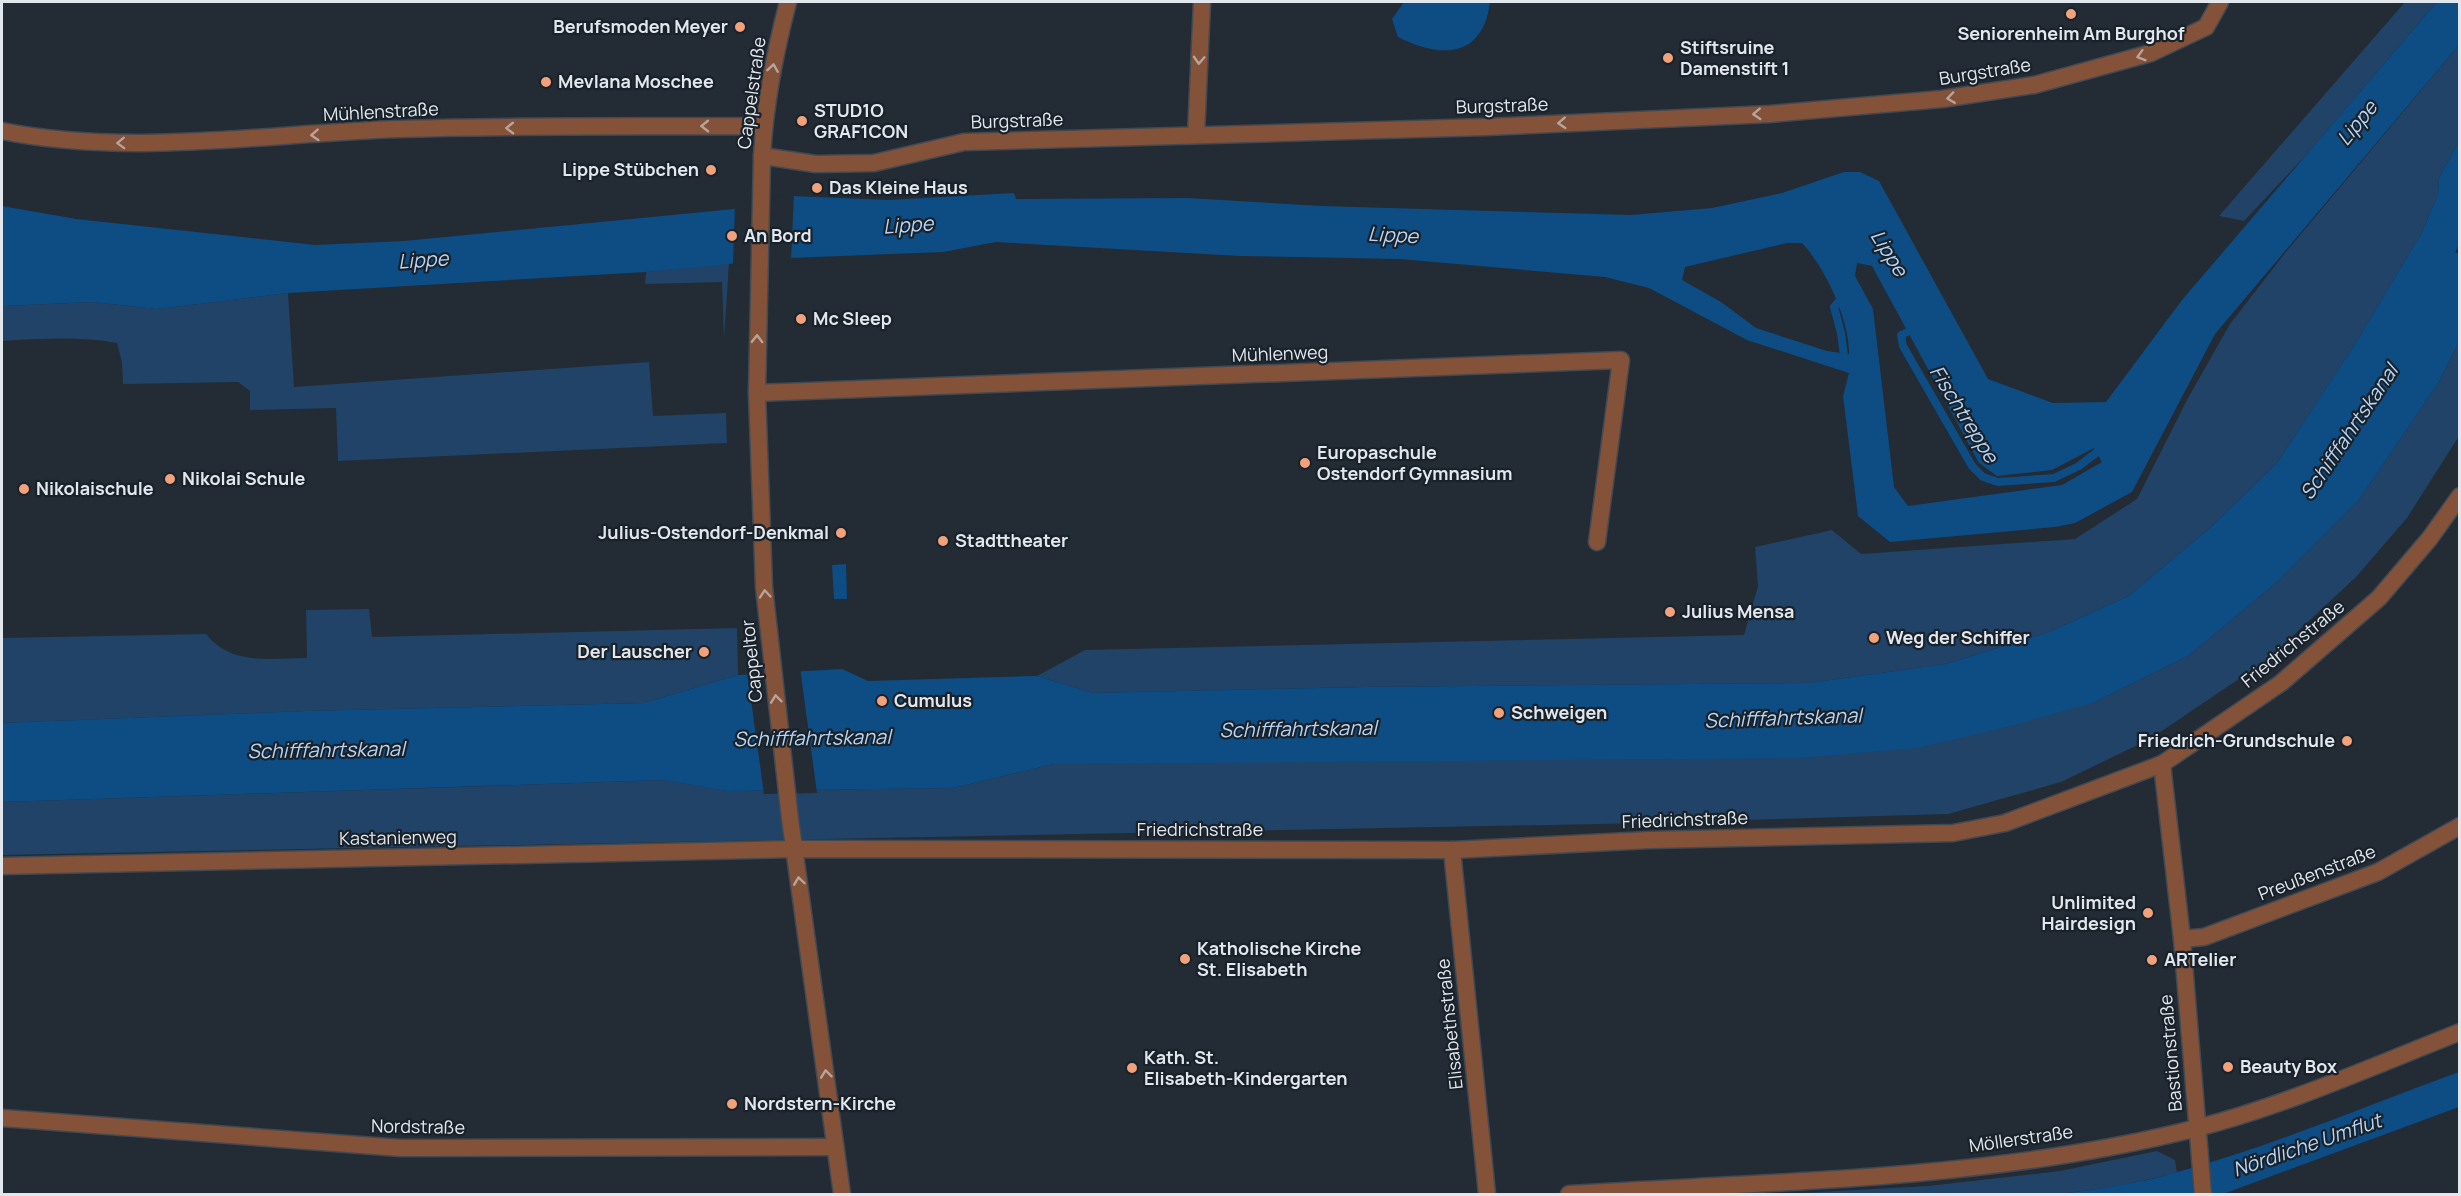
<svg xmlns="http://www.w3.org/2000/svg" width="2461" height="1196" font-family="Manrope,sans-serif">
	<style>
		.green { fill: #204367 }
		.water { fill: #0d4d84; fill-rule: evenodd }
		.pier { fill: #232b34 }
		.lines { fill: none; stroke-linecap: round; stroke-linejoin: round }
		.stream { stroke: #0d4d84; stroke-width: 8 }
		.minor-casing { stroke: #424952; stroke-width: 19 }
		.tertiary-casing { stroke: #424952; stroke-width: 19 }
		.minor { stroke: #835239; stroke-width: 16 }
		.tertiary { stroke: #835239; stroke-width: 16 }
		.oneway { stroke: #b7a49c }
		.poi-dot { fill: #f1a27b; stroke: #19222a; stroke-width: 2 }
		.labels { text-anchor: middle; stroke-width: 4.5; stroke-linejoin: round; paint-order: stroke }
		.poi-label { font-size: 18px; font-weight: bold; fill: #e2e7ed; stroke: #19222a; text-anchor: start }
		.street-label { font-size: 18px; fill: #e2e7ed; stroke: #19222a }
		.water-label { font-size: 20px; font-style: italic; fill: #b6d4f5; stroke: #19222a }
	</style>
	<rect width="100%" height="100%" fill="#232b34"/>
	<g class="green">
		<path d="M2405,2H2437L2308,153L2244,221L2219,216Z"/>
		<path d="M2459,45V142L2439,178L2438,195L2421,234L2357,341L2277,463L2211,527L2129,596L2049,632L1946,664L1809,683L1365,687L1093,693L1037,676L1085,650L1744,635L1758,586L1755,547L1832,530L1861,554L2075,539L2137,499L2188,398L2230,324L2285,253Z"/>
		<path d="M729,263L724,339L722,282L645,284L646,272Z"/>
		<path d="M288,293L294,387L649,362L653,416L726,413L727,443L338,461L336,408L250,410V391L238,382L123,384L122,362L117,343C79,336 40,339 2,341V306L92,302L157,309Z"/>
		<path d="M2459,341V436L2407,518L2356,577L2267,660L2150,739L2061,782L1948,814L1648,823L2,855V802L665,780L727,791L953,788L1054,764L2095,702L2188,656L2278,581L2359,500L2440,380Z"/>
		<path d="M369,609L372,637L737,628L738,675L644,703L306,711L2,723V638L206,634C232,666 269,658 307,658L306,610Z"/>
		<path d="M2157,1151L2175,1160L2177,1173L2119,1186L2061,1194H1784L1928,1186L2060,1171Z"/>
	</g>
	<g class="water">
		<path d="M1404,2H1490C1483,58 1441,59 1398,37L1392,19Z"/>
		<path d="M2437,2H2459V45L2215,334L2132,492L2075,523L2055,527L1890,542L1858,516L1843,396L1849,373L1747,340L1649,288L1605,277L1400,259L1240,256L996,242L943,252L790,258L646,272L288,293L157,309L92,302L2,306V206L76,219L315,245L404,241L734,209L792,196L889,200L1014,193L1016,199L1188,198L1321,206L1631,215L1712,208L1782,193L1844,172H1860L1879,181L1988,379L2053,403L2106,402L2182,300ZM1787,243H1802C1825,267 1850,321 1849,354L1827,351L1756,328L1721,302L1682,280L1685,267ZM1857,263L1872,266L1979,463L1997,476L2052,470L2094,448L2102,462L2062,485L1908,506L1894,487L1873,309L1855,276Z"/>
		<path d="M2459,142L2460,242L2455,253H2459V341L2440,380L2359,500L2278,581L2188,656L2095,702L2015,725L1917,748L1800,758L1054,764L953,788L727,791L664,780L2,802V723L306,711L644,703L738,675L842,669L868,681L1037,676L1093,693L1365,687L1809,683L1946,664L2049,632L2129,596L2211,527L2277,463L2357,341L2421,234L2438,195L2439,178Z"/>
		<path d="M846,564L847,599H834L832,565Z"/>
		<path d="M2459,1072V1107L2223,1194H2061C2101,1189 2140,1183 2178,1172C2274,1145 2366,1106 2459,1072Z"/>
	</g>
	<g class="pier">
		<path d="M794,193L791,261L733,265L735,205Z"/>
		<path d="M800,668L817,793L764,794L747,671Z"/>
	</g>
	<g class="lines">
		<g class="stream">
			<path d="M1845,295L1834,307L1841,333L1845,363"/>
			<path d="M1918,327L1901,335L1903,346L1972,466L1983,477L1998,482L2054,478L2079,466L2105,446"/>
		</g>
		<g class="minor-casing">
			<g id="minor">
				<path d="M2,131C132,157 268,133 400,129C521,125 643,127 764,126"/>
				<path d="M1196,135L1202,2"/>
				<path d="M762,156L816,164L874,163L964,142L1486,127L1770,114L1942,99L2034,85L2151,53L2206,27L2220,2"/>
				<path d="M757,393L1621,360L1597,542"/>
				<path d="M2162,764L2182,939L2203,1194"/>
				<path d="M1452,850L1487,1194"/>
				<path d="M2,866L794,849L1452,850L1650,840L1953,833L2005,823L2162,764L2281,683L2379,598L2430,538L2460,496"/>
				<path d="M2182,939L2204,937L2378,872L2460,826"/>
				<path d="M2,1118L401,1148L835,1147"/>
				<path d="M1569,1194C1778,1181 1993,1180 2197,1128C2287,1105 2373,1066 2460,1032"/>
			</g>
		</g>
		<g class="tertiary-casing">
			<path id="tertiary" d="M788,2C775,52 765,103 762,156L757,393L764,587L790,819L842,1194"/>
		</g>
		<use href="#minor" class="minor"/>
		<use href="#tertiary" class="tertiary"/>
	</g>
	<defs><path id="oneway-chevron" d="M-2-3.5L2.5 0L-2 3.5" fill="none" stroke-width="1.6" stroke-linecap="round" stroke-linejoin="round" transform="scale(1.5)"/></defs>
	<g class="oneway">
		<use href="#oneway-chevron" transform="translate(2141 56) rotate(164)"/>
		<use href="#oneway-chevron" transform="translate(1199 60) rotate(93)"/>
		<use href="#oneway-chevron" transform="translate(773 68) rotate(-81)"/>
		<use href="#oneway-chevron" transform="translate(1951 98) rotate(172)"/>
		<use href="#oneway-chevron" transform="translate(1757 114) rotate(177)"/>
		<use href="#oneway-chevron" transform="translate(1562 123) rotate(177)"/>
		<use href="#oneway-chevron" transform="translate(705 126) rotate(179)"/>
		<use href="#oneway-chevron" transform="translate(510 128) rotate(179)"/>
		<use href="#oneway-chevron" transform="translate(315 135) rotate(176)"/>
		<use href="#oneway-chevron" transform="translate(121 143) rotate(178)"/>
		<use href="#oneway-chevron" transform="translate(757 339) rotate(-89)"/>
		<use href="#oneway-chevron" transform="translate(765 594) rotate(-95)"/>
		<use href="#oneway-chevron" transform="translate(776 699) rotate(-97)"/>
		<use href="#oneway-chevron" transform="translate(799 881) rotate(-98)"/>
		<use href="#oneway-chevron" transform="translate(826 1074) rotate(-97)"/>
	</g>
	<g class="poi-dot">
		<circle cx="2071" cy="14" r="6"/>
		<circle cx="740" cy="27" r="6"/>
		<circle cx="1668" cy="58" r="6"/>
		<circle cx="546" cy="82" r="6"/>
		<circle cx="802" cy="121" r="6"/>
		<circle cx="711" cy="170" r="6"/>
		<circle cx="817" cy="188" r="6"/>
		<circle cx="732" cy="236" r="6"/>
		<circle cx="801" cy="319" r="6"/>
		<circle cx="1305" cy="463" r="6"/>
		<circle cx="170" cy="479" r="6"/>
		<circle cx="24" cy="489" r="6"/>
		<circle cx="841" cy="533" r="6"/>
		<circle cx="943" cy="541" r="6"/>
		<circle cx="1670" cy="612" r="6"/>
		<circle cx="1874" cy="638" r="6"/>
		<circle cx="704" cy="652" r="6"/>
		<circle cx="882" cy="701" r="6"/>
		<circle cx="1499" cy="713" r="6"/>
		<circle cx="2347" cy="741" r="6"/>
		<circle cx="2148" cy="913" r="6"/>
		<circle cx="1185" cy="959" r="6"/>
		<circle cx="2152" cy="960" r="6"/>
		<circle cx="2228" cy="1067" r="6"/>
		<circle cx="1132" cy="1068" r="6"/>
		<circle cx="732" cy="1104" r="6"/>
	</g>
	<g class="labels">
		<g class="poi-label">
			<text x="728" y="33" text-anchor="end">Berufsmoden Meyer</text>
			<text x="2071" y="40" text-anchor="middle">Seniorenheim Am Burghof</text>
			<text x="1680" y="54">Stiftsruine<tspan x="1680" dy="21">Damenstift 1</tspan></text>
			<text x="558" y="88">Mevlana Moschee</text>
			<text x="814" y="117">STUD1O<tspan x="814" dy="21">GRAF1CON</tspan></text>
			<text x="699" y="176" text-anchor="end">Lippe Stübchen</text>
			<text x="829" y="194">Das Kleine Haus</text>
			<text x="744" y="242">An Bord</text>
			<text x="813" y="325">Mc Sleep</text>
			<text x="1317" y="459">Europaschule<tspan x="1317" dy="21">Ostendorf Gymnasium</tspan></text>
			<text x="182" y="485">Nikolai Schule</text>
			<text x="36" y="495">Nikolaischule</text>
			<text x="829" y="539" text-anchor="end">Julius-Ostendorf-Denkmal</text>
			<text x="955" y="547">Stadttheater</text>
			<text x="1682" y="618">Julius Mensa</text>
			<text x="1886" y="644">Weg der Schiffer</text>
			<text x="692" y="658" text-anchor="end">Der Lauscher</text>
			<text x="894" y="707">Cumulus</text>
			<text x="1511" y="719">Schweigen</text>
			<text x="2335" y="747" text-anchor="end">Friedrich-Grundschule</text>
			<text x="2136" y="909" text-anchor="end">Unlimited<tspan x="2136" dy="21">Hairdesign</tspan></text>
			<text x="1197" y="955">Katholische Kirche<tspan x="1197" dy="21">St. Elisabeth</tspan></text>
			<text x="2164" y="966">ARTelier</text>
			<text x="1144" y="1064">Kath. St.<tspan x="1144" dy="21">Elisabeth-Kindergarten</tspan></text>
			<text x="2240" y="1073">Beauty Box</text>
			<text x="744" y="1110">Nordstern-Kirche</text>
		</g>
		<g class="street-label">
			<text transform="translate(1985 72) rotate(-9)" y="6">Burgstraße</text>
			<text transform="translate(752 93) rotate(-82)" y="6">Cappelstraße</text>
			<text transform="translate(1502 106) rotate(-2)" y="6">Burgstraße</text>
			<text transform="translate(381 112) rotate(-3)" y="6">Mühlenstraße</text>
			<text transform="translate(1017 121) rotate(-2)" y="6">Burgstraße</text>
			<text transform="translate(1280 354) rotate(-2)" y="6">Mühlenweg</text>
			<text transform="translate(2293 644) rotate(-39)" y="6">Friedrichstraße</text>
			<text transform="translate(752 661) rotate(-96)" y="6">Cappeltor</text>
			<text transform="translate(1685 820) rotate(-2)" y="6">Friedrichstraße</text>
			<text x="1200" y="836">Friedrichstraße</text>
			<text transform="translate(398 838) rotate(-1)" y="6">Kastanienweg</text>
			<text transform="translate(2317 873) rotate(-21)" y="6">Preußenstraße</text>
			<text transform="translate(1450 1024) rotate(-96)" y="6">Elisabethstraße</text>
			<text transform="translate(2171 1053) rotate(-95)" y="6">Bastionstraße</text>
			<text transform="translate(418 1127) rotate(1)" y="6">Nordstraße</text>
			<text transform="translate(2021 1139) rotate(-8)" y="6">Möllerstraße</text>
		</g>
		<g class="water-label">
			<text transform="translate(2357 123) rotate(-51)" y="7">Lippe</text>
			<text transform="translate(908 225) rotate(-4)" y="7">Lippe</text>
			<text transform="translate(1393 235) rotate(3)" y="7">Lippe</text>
			<text transform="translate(1889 253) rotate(58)" y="7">Lippe</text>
			<text transform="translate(423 260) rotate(-4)" y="7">Lippe</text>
			<text transform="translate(1964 414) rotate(58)" y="7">Fischtreppe</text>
			<text transform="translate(2349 432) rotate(-56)" y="7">Schifffahrtskanal</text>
			<text transform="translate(1783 718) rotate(-2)" y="7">Schifffahrtskanal</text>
			<text transform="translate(1298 729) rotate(-1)" y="7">Schifffahrtskanal</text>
			<text transform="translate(812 738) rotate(-1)" y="7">Schifffahrtskanal</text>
			<text transform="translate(326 750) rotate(-1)" y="7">Schifffahrtskanal</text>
			<text transform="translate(2307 1145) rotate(-19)" y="7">Nördliche Umflut</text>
		</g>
	</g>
	<rect width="2461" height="1196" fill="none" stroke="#e2e7ed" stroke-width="6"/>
</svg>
